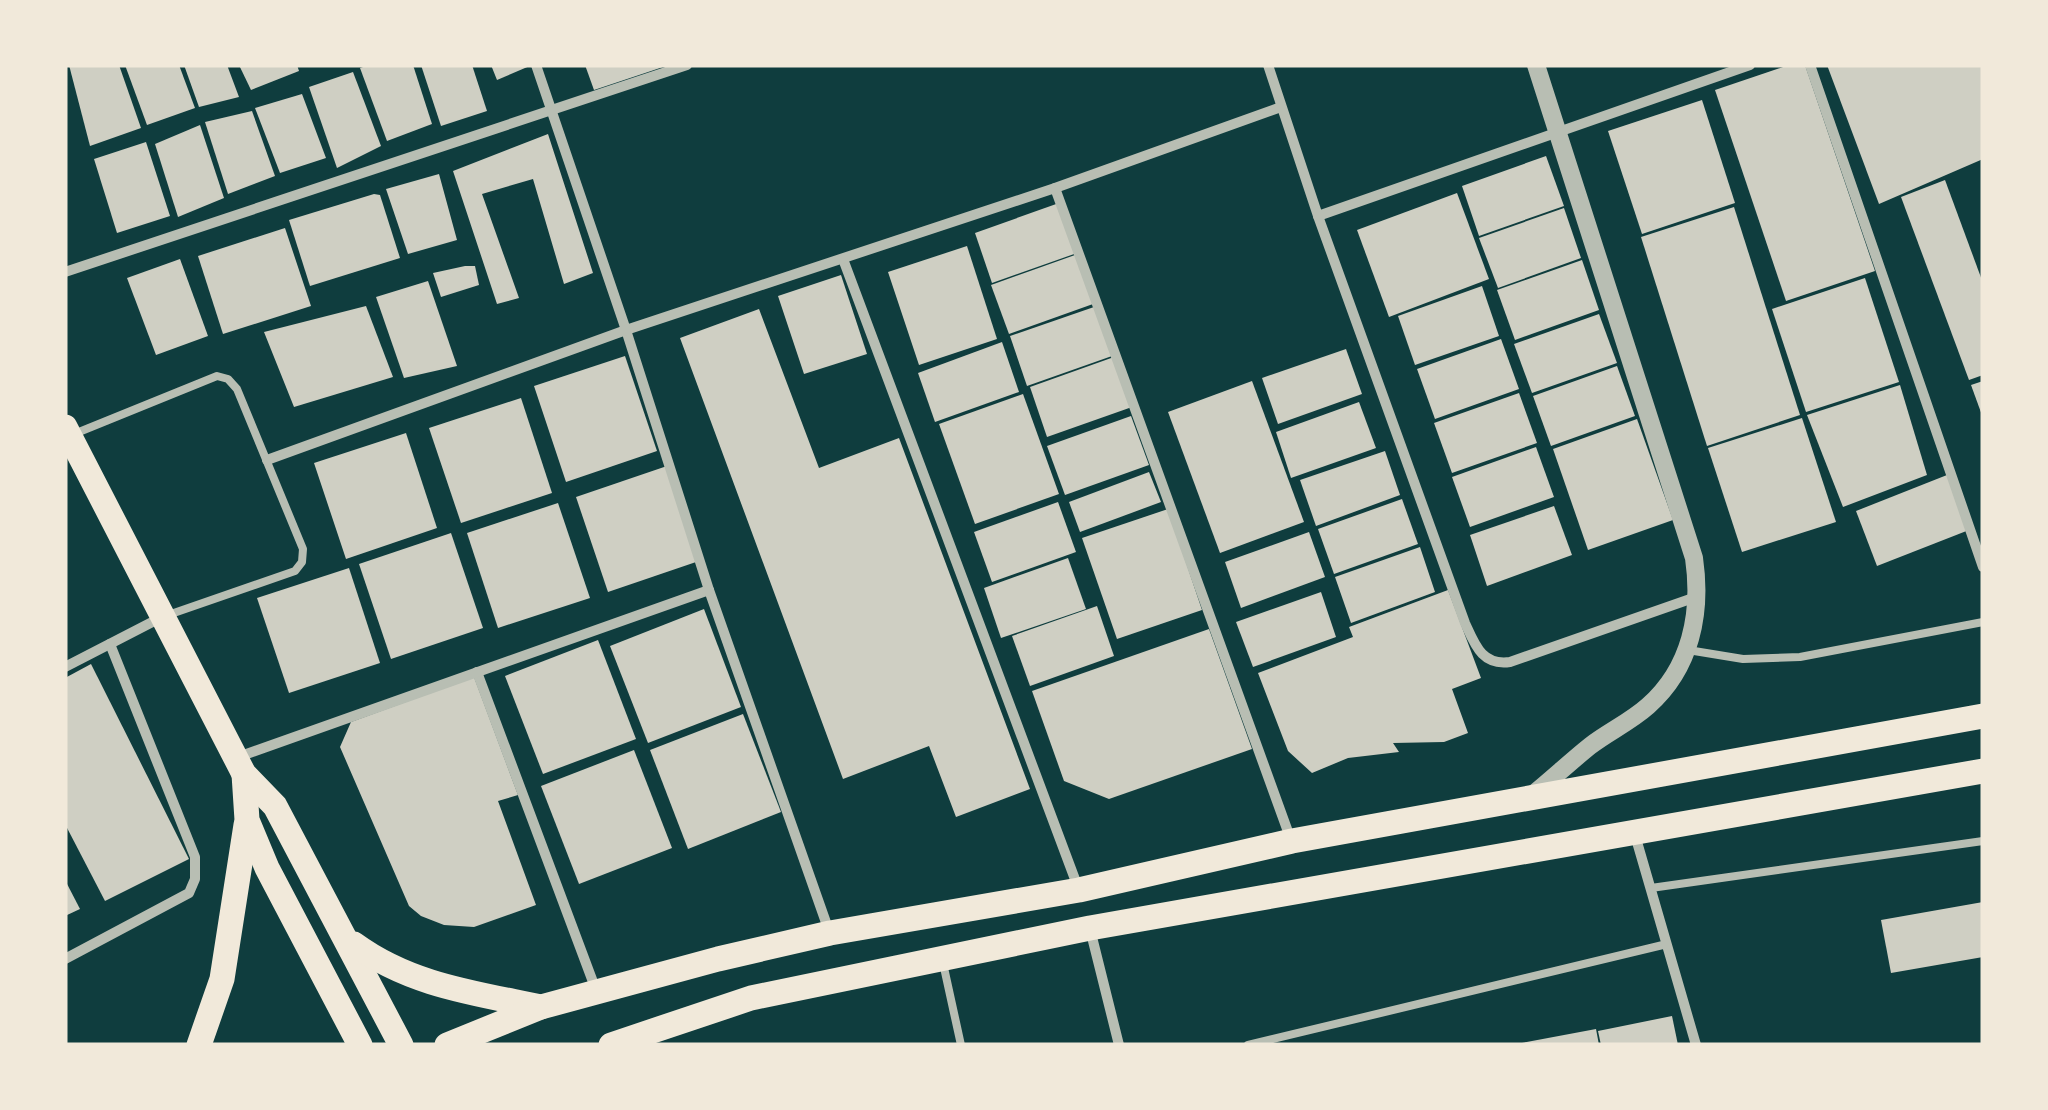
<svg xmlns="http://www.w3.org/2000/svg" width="2048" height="1110" font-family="Mulish,sans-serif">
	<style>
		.building { fill: #cfcfc3 }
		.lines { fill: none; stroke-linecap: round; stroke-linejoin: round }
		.service { stroke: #b8beb3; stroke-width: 8 }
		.minor { stroke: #b8beb3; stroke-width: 10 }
		.tertiary { stroke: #b8beb3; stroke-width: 18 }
		.primary { stroke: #f1e9da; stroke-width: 25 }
	</style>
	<rect width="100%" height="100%" fill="#0f3d3e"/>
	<g class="building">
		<path d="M69,65H119L141,128L90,146Z"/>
		<path d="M125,65H179L195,108L147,125Z"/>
		<path d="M184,65H227L239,97L199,107Z"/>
		<path d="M239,65H297L299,71L251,90Z"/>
		<path d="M369,65H413L432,124L387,141L360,68Z"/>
		<path d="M421,65H472L487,111L441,126Z"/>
		<path d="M491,65H532L497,80Z"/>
		<path d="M585,65H666V66L594,90Z"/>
		<path d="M1789,65H1805L1875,271L1786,301L1715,90Z"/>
		<path d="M1827,65H1983V159L1879,204Z"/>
		<path d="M353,72L381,146L337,168L309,87Z"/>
		<path d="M302,94L326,158L280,173L255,108Z"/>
		<path d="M1702,100L1735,203L1642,234L1608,131Z"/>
		<path d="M252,111L275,176L228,194L205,122Z"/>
		<path d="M200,125L224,198L178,217L155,144Z"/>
		<path d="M548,134L593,273L564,284L533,179L482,194L519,298L497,304L453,171Z"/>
		<path d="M146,142L170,216L117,233L94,159Z"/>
		<path d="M1546,156L1564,206L1479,236L1462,186Z"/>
		<path d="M439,174L457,240L408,254L386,189Z"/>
		<path d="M1945,180L1983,283V375L1969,380L1901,197Z"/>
		<path d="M1457,193L1489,279L1389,317L1357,230Z"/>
		<path d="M374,194L380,195L400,258L310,286L289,220Z"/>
		<path d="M1059,203L1077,253L992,283L975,233Z"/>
		<path d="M1734,207L1800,415L1707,446L1641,237Z"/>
		<path d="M1564,208L1581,258L1498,288L1479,238Z"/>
		<path d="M285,228L311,306L223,334L198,256Z"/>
		<path d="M967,246L997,339L919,365L888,272Z"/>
		<path d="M1075,255L1093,304L1009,334L991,285Z"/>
		<path d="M180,259L208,336L156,355L127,278Z"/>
		<path d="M1582,260L1599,310L1515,340L1497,290Z"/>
		<path d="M465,266H475L479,285L441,297L433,273Z"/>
		<path d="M841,275L867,354L804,374L778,296Z"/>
		<path d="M1865,278L1899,382L1806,412L1772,309Z"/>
		<path d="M428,281L457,366L404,378L376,297Z"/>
		<path d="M1482,286L1499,336L1415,365L1398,316Z"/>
		<path d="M366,306L393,377L294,407L264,332Z"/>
		<path d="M1094,307L1112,356L1027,386L1010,336Z"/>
		<path d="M759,309L819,468L899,438L1030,789L956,817L929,746L843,779L680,338Z"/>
		<path d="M1599,314L1617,363L1532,393L1514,344Z"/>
		<path d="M1501,339L1519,389L1435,419L1417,369Z"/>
		<path d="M1002,342L1019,392L935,422L918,373Z"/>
		<path d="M1346,349L1362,394L1278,424L1262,378Z"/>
		<path d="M625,356L657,451L566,482L534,386Z"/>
		<path d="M1114,357L1132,407L1047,437L1030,387Z"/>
		<path d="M1617,366L1635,416L1551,446L1533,396Z"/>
		<path d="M1252,381L1304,522L1220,553L1168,412Z"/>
		<path d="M1983,381V418L1971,385Z"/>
		<path d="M1900,385L1927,475L1843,507L1807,415Z"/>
		<path d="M1519,393L1537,443L1452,473L1434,423Z"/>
		<path d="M1023,394L1059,494L975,524L939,424Z"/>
		<path d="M521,398L552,493L461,523L429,428Z"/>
		<path d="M1359,402L1376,448L1291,478L1276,432Z"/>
		<path d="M1131,416L1149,465L1065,495L1047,446Z"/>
		<path d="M1802,418L1836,522L1742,552L1708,448Z"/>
		<path d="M1637,419L1673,520L1588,550L1553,449Z"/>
		<path d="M406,433L437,528L346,559L314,463Z"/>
		<path d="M1536,447L1554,497L1470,527L1452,477Z"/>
		<path d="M1385,451L1400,495L1316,526L1300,480Z"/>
		<path d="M667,466L699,561L608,592L576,497Z"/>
		<path d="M1149,472L1161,502L1080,532L1069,502Z"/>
		<path d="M1947,475L1969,530L1877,566L1856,511Z"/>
		<path d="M1402,499L1418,544L1334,574L1318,529Z"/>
		<path d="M1058,502L1076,552L992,582L974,532Z"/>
		<path d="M558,503L590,598L498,628L467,533Z"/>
		<path d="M1554,506L1572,555L1487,586L1470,535Z"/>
		<path d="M1168,509L1202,610L1117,639L1082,538Z"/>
		<path d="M1309,532L1325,577L1241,608L1225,562Z"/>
		<path d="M451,533L483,628L391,659L359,564Z"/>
		<path d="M1420,547L1435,592L1351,623L1335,577Z"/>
		<path d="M1068,558L1086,609L1001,638L984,588Z"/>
		<path d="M349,568L380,663L289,693L257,598Z"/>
		<path d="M1448,590L1481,678L1452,689L1468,733L1444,742L1393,743L1399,752L1348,758L1312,773L1288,751L1258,673L1353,637L1349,627Z"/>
		<path d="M1321,592L1336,637L1253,667L1236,622Z"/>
		<path d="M1097,606L1114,656L1030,686L1012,636Z"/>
		<path d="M704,609L741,707L648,743L610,646Z"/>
		<path d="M1209,629L1252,749L1109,799L1064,781L1032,691Z"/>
		<path d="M598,640L636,739L543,774L505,676Z"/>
		<path d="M91,664L189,859L105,901L65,824V678Z"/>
		<path d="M474,677L518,795L498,801L536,905L474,927L444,925L421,916L409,906L340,747L351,722Z"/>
		<path d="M743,714L781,812L688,849L650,750Z"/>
		<path d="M634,750L672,848L579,884L541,786Z"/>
		<path d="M65,880L80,909L65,916Z"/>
		<path d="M1983,902V957L1891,973L1881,920Z"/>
		<path d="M1672,1016L1678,1045H1601L1598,1031Z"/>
		<path d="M1596,1029L1599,1045H1522V1043Z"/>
	</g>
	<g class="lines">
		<g class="service">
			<path d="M74,434L217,376L228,379L237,389L303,549L302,562L295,571L168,615"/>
			<path d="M1688,650L1743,659L1800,657L1983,622"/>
			<path d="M1651,888L1983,841"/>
			<path d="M943,963L961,1045"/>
			<path d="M1248,1045L1667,944"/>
		</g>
		<g class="minor">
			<path d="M536,65L626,330L709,590L829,931"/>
			<path d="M1268,65L1318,216L1465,623C1475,645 1482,666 1510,662L1696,597"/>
			<path d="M1810,65L1983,567"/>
			<path d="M1055,188L1291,840"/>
			<path d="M1318,216L1750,65"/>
			<path d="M843,259L1079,890"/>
			<path d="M65,272L687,65"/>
			<path d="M267,460L626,330L1055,188L1281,107"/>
			<path d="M65,667L162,617"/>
			<path d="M477,672L596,990"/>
			<path d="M238,757L709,590"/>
			<path d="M1635,835L1696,1045"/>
			<path d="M1090,929L1119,1045"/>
			<path d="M65,959L189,893L195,879V857L110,644"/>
		</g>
		<path class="tertiary" d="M1531,796C1551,780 1570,762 1590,746C1608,732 1630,722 1648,706C1691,668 1702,613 1694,558L1536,65"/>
		<g class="primary">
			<path d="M65,427L244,774L275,806L401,1045"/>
			<path d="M244,774L247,820L267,868L360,1045"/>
			<path d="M354,944C410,985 474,993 541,1007"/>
			<path d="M199,1045L222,979L246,825"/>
			<path d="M447,1045L541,1007L718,959L830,933L1079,890L1292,841L1983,716"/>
			<path d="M611,1045L751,998L1090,928L1983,771"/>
		</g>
	</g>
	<rect width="2048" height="1110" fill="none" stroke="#f1e9da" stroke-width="135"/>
</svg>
